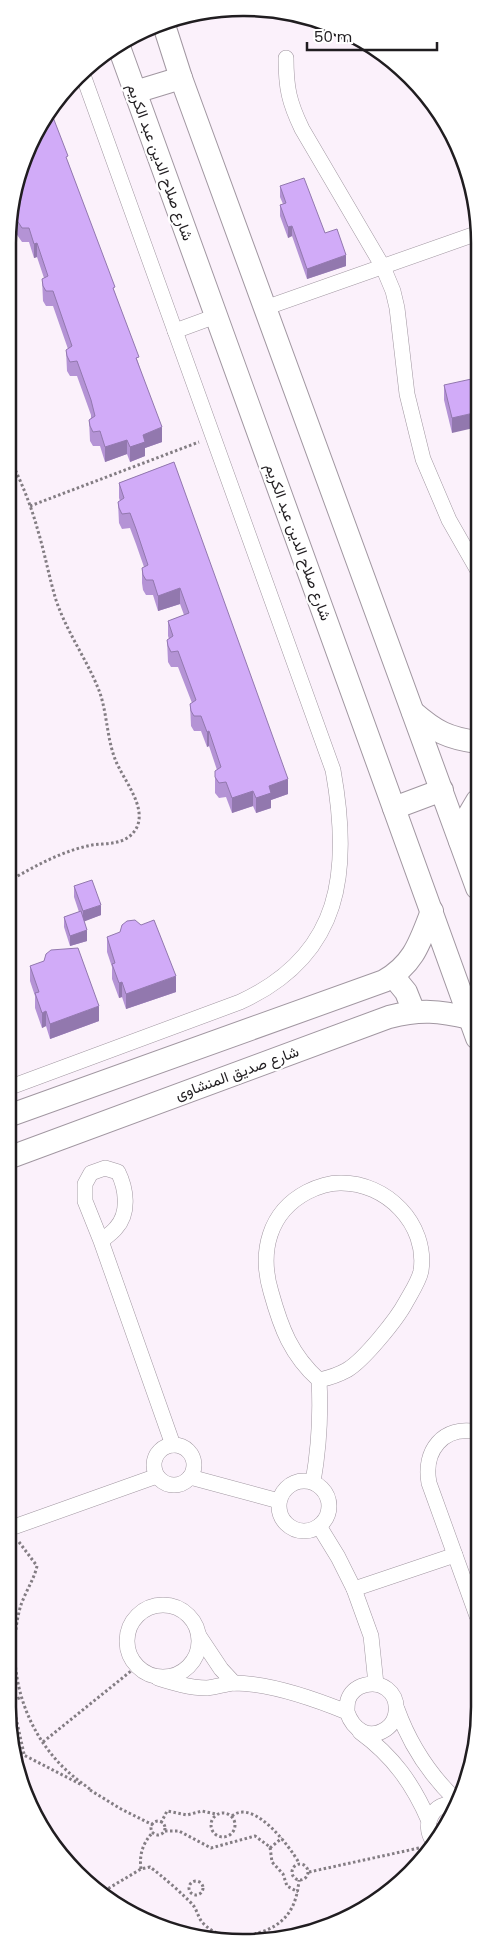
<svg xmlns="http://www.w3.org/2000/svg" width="487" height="1950" font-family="Poppins,Vazirmatn,sans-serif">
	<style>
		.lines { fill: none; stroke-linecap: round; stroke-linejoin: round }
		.street-casing { stroke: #a197a1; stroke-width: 16 }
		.secondary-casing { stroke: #a197a1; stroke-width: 24 }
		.path { stroke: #837d83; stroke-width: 3; stroke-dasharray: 2.5 2.5; stroke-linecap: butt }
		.street { stroke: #fff; stroke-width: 15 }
		.secondary { stroke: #fff; stroke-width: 22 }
		.wall { fill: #b493d5 }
		.shaded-wall { fill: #9278ae }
		.building { fill: #d1abf8; stroke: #9278ae }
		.labels { text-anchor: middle; stroke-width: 4.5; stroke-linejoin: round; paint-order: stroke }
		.street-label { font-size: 15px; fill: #201d20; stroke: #fff }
		.rim { fill: none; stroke: #201d20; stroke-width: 2.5 }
	</style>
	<rect width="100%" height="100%" fill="#fbf1fb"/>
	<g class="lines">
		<g class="street-casing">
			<g id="street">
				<path d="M286,58C286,88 289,102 302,129L383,267L393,291L397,308L407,394L423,459L449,520L477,569"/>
				<path d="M265,308L478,233"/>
				<path d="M175,331L216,316"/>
				<path d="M8,1088L240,1002C343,955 351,870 333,770L83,75"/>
				<path d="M101,1241C106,1237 112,1233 116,1228C130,1213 126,1188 118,1172L105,1168L91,1173L85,1184V1201L101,1241L173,1445"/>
				<circle cx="174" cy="1465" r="20"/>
				<path d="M190,1477L279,1501"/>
				<circle cx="304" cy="1506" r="25"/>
				<path d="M313,1482C319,1448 321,1415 319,1380C291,1355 281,1328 271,1292C259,1252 269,1212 307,1192C317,1187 329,1183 340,1183C386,1182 428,1224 421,1271C419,1281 411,1293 406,1302C397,1319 364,1360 347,1370C338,1375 329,1378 319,1380"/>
				<path d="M319,1526L338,1557L354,1589L371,1636L376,1684"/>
				<path d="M8,1529L157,1476"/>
				<path d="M354,1589L455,1555"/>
				<circle cx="163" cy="1641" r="36"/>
				<path d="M477,1616L429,1483C423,1451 443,1425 477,1432"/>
				<path d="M199,1636L221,1669L234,1683"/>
				<path d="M158,1678C174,1683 190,1688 207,1688C216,1687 225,1684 234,1683C269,1683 315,1699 347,1712C353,1729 368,1741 386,1729C399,1720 400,1699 387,1689C374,1679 353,1685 348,1700C347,1704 347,1709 347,1712"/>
				<path d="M397,1709C410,1745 429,1774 456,1800"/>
				<path d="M360,1732C393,1756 413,1784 429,1821"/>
				<path d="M433,1841C421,1824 434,1801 455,1804"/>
			</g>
		</g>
		<g class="secondary-casing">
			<g id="secondary">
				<path d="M164,25L181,78L477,888"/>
				<path d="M119,47L477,1038"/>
				<path d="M135,92L181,78"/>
				<path d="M413,712C436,732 448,738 477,742"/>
				<path d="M394,808L442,790"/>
				<path d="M460,841L467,818L477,801"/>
				<path d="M393,976L406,992L414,1012"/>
				<path d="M8,1116L384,981C414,964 420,942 432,911"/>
				<path d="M8,1158L389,1017C421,1009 439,1011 470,1018"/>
			</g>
		</g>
		<g class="path">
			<path d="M30,506L199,442"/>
			<path d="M9,881C35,866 62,851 92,845C108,843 126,845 136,829C148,807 123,780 115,759C107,738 107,714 100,693C88,661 67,633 56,600C49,577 45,554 38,531C31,505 21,481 9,457"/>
			<path d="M19,1542L37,1566C34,1580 24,1594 20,1608C5,1665 22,1727 64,1768C72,1776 82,1783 91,1790"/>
			<path d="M9,1673L10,1691L24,1754"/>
			<path d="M8,1702L22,1697"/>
			<path d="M43,1742L136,1667"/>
			<path d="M16,1751L82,1785"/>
			<path d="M90,1790L121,1809L153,1825"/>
			<circle cx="223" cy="1825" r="12"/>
			<path d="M232,1816C254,1798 290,1847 299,1863"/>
			<circle cx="158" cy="1828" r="7"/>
			<path d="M161,1823L167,1811L187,1815L202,1811L216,1814"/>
			<path d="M165,1831H179L211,1848L255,1836L270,1847L272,1862L283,1874L287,1886L298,1892"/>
			<path d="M270,1848L282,1838"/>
			<circle cx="300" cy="1872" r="8"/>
			<path d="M141,1869C139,1854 143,1843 153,1832"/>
			<path d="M309,1872L419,1848"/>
			<circle cx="196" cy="1888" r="7"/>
			<path d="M104,1891L141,1869L150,1867C161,1875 184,1895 193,1905C197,1910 198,1917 202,1922C219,1942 248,1938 269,1929C290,1919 297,1902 299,1880"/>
		</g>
		<use href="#street" class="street"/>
		<use href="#secondary" class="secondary"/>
	</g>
	<g class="wall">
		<path d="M39,125L68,162L115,293L139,365L162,442L145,448V456L130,462L127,454L105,462L100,446H93L90,441L89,420L91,418V415L77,376H70L67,371L66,350L68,349L53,306H46L43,301L42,279L44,278L37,257L34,258L29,242H22L13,229L10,230V212Z"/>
		<path d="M280,186L325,233L346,266L307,279L292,236L288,238L280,216V205L283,204L280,197Z"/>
		<path d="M478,383L452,433L444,400V385Z"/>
		<path d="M174,462L288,794L271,800V808L256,813L253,806L232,813L226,797L219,798L215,793V771L217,770L209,746L207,747L201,731H194L191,726L190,704L192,703L178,667H171L168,662L167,640L169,639L168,636V621L184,615L180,604L158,611L153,595H146L143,590L142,583V568L144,567L136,544L130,528L122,529L119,523L118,502L120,501L119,498V483Z"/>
		<path d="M74,886L101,915L84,921L87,941L70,946L64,927V917L79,912L74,897Z"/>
		<path d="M107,937L176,992L126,1009L122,997L119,998L112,979V967L107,952Z"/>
		<path d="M30,966L99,1021L50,1039L46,1026L42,1028L35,1008V996L30,981Z"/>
	</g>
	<g class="shaded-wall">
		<path d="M13,214V229L10,230V216Z"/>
		<path d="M292,226V236L288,238V227Z"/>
		<path d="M37,243V257L34,258V244Z"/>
		<path d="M346,255V266L307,279V269Z"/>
		<path d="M478,412V427L452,433V418Z"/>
		<path d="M162,427V442L145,448V456L130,462V447L143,435Z"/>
		<path d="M127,440V454L105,462V447Z"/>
		<path d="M180,588V604L158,611V596Z"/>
		<path d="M209,731V746L207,747V732Z"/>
		<path d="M288,779V794L271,800V808L256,813V798L269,786Z"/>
		<path d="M253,791V806L232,813V798Z"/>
		<path d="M101,905V915L83,922V911Z"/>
		<path d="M87,930V941L70,946V936Z"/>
		<path d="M176,976V992L126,1009V994Z"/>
		<path d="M122,982V997L119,998V983Z"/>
		<path d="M99,1006V1021L50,1039V1024Z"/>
		<path d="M46,1011V1026L42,1028V1013Z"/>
	</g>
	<g class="building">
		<path d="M51,112L68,156L66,157L115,287L113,288L139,357L136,358L162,427L143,435L145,442L130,447L127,440L105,447L100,431L93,432L90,426L89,420L95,416L91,400L77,361L70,362L67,356L66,350L72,346L53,291H46L43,286L42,279L48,276L37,243L34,244L29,228H22L13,214L10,216V212L16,194L17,193L16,192L39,125Z"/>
		<path d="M304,178L325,233L337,229L346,255L307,269L292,226L288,227L280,205L286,203L280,186Z"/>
		<path d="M476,378L478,383V412L452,418L444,385Z"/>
		<path d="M174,462L288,779L269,786L271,793L256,798L253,791L232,798L226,782L219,783L215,777V771L221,767L209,731L207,732L201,716H194L191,711L190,704L196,700L178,651L171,652L168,646L167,640L173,636L168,621L189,613L180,588L158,596L153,580H146L143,575L142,568L148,565L136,529L130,513L122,514L119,508L118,502L124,498L119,483Z"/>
		<path d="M92,880L101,905L83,911L74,886Z"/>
		<path d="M81,911L87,930L70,936L64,917Z"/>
		<path d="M135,920L141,925L154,920L176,976L126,994L122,982L119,983L112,964L115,963L107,937L120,932L122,925L127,921Z"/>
		<path d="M78,948L99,1006L50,1024L46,1011L42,1013L35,993L39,992L30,966L44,961L46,954L51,950Z"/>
	</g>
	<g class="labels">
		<g class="street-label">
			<text transform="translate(160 162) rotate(70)" y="5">شارع صلاح الدين عبد الكريم</text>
			<text transform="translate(298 542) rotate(70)" y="5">شارع صلاح الدين عبد الكريم</text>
			<text transform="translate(237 1073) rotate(-20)" y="5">شارع صديق المنشاوى</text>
		</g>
	</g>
	<path d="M0 0H487V1950H0ZM243 16H244A227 227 0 0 1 471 243V1707A227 227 0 0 1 244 1934H243A227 227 0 0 1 16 1707V243A227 227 0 0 1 243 16Z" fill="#fff" fill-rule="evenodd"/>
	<path class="rim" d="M243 16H244A227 227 0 0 1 471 243V1707A227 227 0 0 1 244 1934H243A227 227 0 0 1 16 1707V243A227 227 0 0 1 243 16Z"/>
	<path d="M307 42v8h130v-8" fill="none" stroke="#201d20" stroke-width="2.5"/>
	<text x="314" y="42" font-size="15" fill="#201d20" stroke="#ffffff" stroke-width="4" paint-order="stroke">50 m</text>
</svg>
